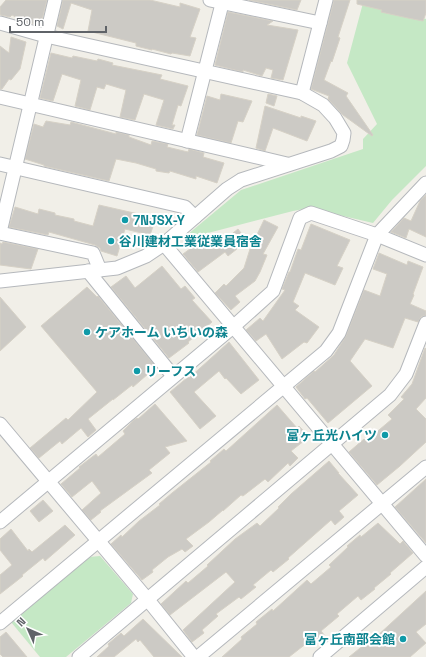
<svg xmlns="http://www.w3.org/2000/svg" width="426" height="657" font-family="'Space Grotesk','Noto Sans JP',sans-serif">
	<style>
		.green { fill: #c5e8c5 }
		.building { fill: #cccac5; stroke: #d6d1c6 }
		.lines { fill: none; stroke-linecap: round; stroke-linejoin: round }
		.minor-casing { stroke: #b5b8bc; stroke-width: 15 }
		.minor { stroke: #fff; stroke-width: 13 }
		.culture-dot { fill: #0f9aa8; stroke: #fff; stroke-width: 1.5 }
		.labels { text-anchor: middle; stroke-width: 4; stroke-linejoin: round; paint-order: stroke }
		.culture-label { font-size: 13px; font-weight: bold; fill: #0d838f; stroke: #fff; text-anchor: start }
	</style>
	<rect width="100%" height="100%" fill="#f1efe8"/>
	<g class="green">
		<path d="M363,3L426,19V166L392,200L373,223L309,208L293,211L181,240L241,190L363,149V139L377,124L347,63Z"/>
		<path d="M100,556L133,594L131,603L66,657H40L11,622L89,557Z"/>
	</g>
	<g class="building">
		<path d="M6,0H47L42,20L36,18L34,24L23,21L12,15L10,17L1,15L0,14V7Z"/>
		<path d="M63,0H150L180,7V3L200,9L190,37L196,38L190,56L172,53L171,54L152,49V50L136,46V43L88,31L92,10L71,3L63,29L57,26Z"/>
		<path d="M249,0H301L297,10Z"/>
		<path d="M334,0H350L338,37L340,38L332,62L331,61L324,80L348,93L346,96L373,135L372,136L343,115L328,99L329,96L311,89Z"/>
		<path d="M357,0H426V13L423,21L408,18L381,12L382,10L357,4Z"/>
		<path d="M228,12L273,21L267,25L298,30L283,80L271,78L273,70L266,68L262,76L243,70V72L215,65Z"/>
		<path d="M11,37L26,42L20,69L11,80L9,79L2,89H0V46L9,53Z"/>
		<path d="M51,53L72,58L73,56L97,61L98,59L113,63L112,65L162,75L160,79L188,86L181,106L178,105L172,125H175L173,129L156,125L164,100L144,94L135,120L120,117L126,90L106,84L104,89L97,87L90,110L75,106L81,80L62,74L53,101L40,98Z"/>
		<path d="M221,94L252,101L243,122L238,121L231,143L197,135L207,96L220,100Z"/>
		<path d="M268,94L277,96L274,106L266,103Z"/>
		<path d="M265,106L301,118V116L316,121L307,141L273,128L265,151L256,148Z"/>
		<path d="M46,121L70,125L71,122L116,134V132L129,135V137L151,145L152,141L168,144L167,147L188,152L189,149L204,153L203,157L224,163L217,183L196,176V179L170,171L169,173L156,171V169L136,163L116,159L109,181L44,166V165L25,159L34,124L43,127Z"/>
		<path d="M426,195V237L409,229L406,238L391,232L404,218L411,221L420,201Z"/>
		<path d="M99,205L156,218L150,235L125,229L117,256L101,251L100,248L95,245L49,232L48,235L9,227L15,207L38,214L39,209L55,213V215L74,219V221L93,226Z"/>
		<path d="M264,220L278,227L263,254L267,255L260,272L255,281L235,296L240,302L231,310L215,293L224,284L226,286L244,268L250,249Z"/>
		<path d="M311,224L350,240L337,266L343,268L335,285L305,273L293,302L299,306L295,310L319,327L307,343L304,342L282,359L266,334L256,341L246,330L260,318L263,321L285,290L282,289L289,272H290L298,249L301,250Z"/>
		<path d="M238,229L247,241L228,256L225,252L198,272L183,254L205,238L213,249Z"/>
		<path d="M3,242L38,249L31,269L0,265V243L2,244Z"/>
		<path d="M379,253L407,265L408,261L423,267L413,294L414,295L410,304L426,311V315L421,317L418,322L405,318L393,348L365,339L350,361L372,386L328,423L307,398L305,399L296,387L314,371L315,372L334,355L346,336L364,290L380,296L387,274L373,269Z"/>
		<path d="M162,266L181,289L185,286L195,298L192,300L212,322L188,342L189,343L169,358L111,287L126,276L135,288Z"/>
		<path d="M87,287L97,297L98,296L156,367L133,387L132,385L113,400V399L88,419L96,430L88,437L81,428L62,444L60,441L39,458L30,448L66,418L68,420L97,392L41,326Z"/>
		<path d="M0,297L26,327L0,351Z"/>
		<path d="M229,342L259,380L241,394L226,378L225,379L219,371L194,392L216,416L200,429L170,392L188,377L189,378Z"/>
		<path d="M425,348L426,349V398L416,409L426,419V442L400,466L377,485L349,452L364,439L366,441L392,419L388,415L404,399L401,397L412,384Z"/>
		<path d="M155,404L187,441L165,447L170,453L149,470L152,473L100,511L101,512L91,520L82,510L101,493L92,481L72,497L61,484L80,468L79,467L96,454L98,457L125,434L123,431L134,420L137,418L138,419Z"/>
		<path d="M277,405L297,428L299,426L309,437L291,451L298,458L290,466L288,463L268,482L265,479L243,496L241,495L223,511V510L209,522L186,539L193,546L185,552L182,549L168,557L152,570L153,572L142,580L111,544L121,535L122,537L139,521L160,505L159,504L172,493L211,462L210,461L224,449L226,451Z"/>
		<path d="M329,461L339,473H338L358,495L339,511L344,517L335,525L331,520L288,558L289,559L273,572L271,570L253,585L256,587L241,599L239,597L216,614L218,616L202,630L204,633L192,642L183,630L235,582L226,572L170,615L161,604L186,581L188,583L208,566L207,565L235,539L257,523L260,526L279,508L278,507L291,494Z"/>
		<path d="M426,479V543L395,507Z"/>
		<path d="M43,500L53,511L39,522L30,511Z"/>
		<path d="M378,523L400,544L403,541L413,553L390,573L391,574L374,588L375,589L361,600L358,596L337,614L339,616L321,631L325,636L316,642L312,639L289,657H222L242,639L241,637L257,624L256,622L272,609L273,611L307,580L311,584L331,567L329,565L348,547L347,546L360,535L361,537Z"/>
		<path d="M65,525L75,535L45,561L43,558L22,575L23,576L0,594V575L12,565L0,550V539L11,529L28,551L29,549L32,552Z"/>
		<path d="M426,591V624L416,632L426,643L410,657H349L375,636L376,637Z"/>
		<path d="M143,619L182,657H154L140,640L138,642L136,639L114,657H97L109,646L108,644L121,633L124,636Z"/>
		<path d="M6,632L17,645L27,657H3L0,654V637Z"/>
	</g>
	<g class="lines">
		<g class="minor-casing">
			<g id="minor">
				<path d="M210,0L320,23"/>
				<path d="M0,23L46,36L302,93L323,105L335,118L344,133L343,140L341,146L331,151L241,180L227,189L164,244L146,256L117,268L0,281"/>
				<path d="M302,93L326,0"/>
				<path d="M0,97L287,164"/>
				<path d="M187,141L223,0"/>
				<path d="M0,164L185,207L195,217"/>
				<path d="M0,232L55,0"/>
				<path d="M0,233L93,253L100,270"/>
				<path d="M164,244L426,556"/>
				<path d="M88,271L173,376"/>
				<path d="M0,424L148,600L194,657"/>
				<path d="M0,522L234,326L273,291L300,218L311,213L377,235L426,255"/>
				<path d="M0,623L326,351L339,333L377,235L426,183"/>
				<path d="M79,657L390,395L406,374L426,323"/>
				<path d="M198,657L426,467"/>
				<path d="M320,657L426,567"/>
			</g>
		</g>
		<use href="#minor" class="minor"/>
	</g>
	<g class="culture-dot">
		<circle cx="125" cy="220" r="4"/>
		<circle cx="111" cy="241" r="4"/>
		<circle cx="87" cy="332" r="4"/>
		<circle cx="137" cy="371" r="4"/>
		<circle cx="385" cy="435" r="4"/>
		<circle cx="403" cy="639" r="4"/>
	</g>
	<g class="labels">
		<g class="culture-label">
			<text x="133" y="225">7NJSX-Y</text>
			<text x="119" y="246">谷川建材工業従業員宿舎</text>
			<text x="95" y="337">ケアホーム いちいの森</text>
			<text x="145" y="376">リーフス</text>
			<text x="377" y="440" text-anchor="end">富ヶ丘光ハイツ</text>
			<text x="395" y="644" text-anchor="end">富ヶ丘南部会館</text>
		</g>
	</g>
	<g transform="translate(28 629) rotate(315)" stroke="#ffffff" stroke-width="3" paint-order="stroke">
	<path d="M0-3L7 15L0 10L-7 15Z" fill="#5f6368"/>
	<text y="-6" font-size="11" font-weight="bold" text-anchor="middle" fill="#5f6368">N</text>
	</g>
	<path d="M10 26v6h96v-6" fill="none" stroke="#5f6368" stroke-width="2"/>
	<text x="16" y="26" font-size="12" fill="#5f6368" stroke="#ffffff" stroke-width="3" paint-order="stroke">50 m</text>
</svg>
